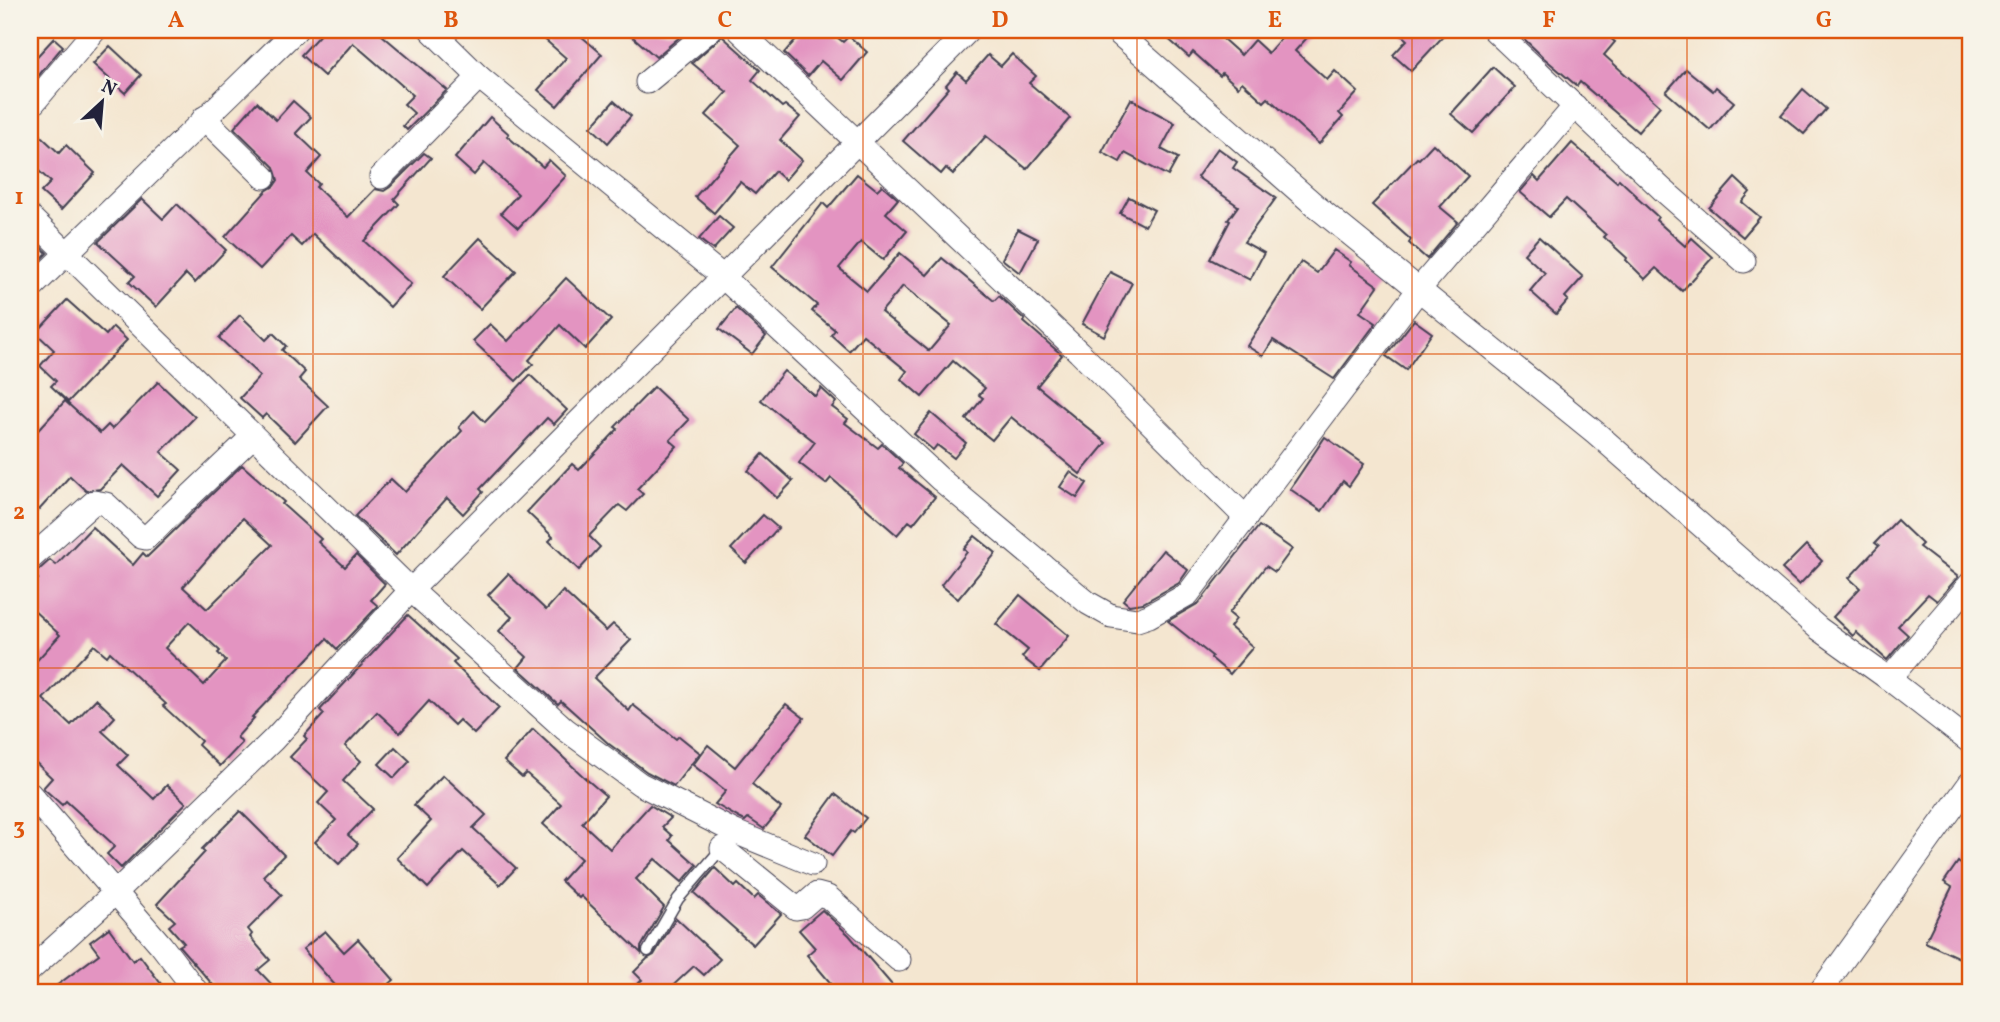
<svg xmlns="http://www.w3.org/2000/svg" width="2000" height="1022" font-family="Vollkorn,serif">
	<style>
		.building { fill: #e394c1; fill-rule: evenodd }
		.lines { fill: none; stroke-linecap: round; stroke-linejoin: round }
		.lane-casing { stroke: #423f51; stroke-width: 13 }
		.street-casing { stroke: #423f51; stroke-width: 25 }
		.lane { stroke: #fff; stroke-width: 10 }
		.street { stroke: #fff; stroke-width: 23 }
		.grid { fill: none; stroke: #de560e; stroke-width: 2; stroke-opacity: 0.55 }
		.neatline { fill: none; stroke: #de560e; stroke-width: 2.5 }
		.grid-label { font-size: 23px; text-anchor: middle; font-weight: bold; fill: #de560e }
	</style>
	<rect width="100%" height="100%" fill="#f7f3e8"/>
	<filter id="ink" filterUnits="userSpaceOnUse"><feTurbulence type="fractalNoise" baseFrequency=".0143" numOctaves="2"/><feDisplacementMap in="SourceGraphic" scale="14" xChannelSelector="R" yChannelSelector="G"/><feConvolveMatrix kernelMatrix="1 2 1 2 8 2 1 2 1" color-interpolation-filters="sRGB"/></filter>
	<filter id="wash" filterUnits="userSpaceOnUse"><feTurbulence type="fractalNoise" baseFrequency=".00686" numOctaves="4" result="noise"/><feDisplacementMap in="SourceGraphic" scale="28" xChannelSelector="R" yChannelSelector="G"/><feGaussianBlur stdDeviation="1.57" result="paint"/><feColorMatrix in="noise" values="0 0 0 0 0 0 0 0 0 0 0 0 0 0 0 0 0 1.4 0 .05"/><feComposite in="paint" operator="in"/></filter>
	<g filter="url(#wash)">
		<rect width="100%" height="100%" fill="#f4e6d0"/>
		<g id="blocks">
			<g class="building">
				<path d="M324,30H376L447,90L407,130L403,126L414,113L404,104L413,95L353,43L324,76L301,55Z"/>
				<path d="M534,30H574L602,54L557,106L538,90L566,58Z"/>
				<path d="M625,30H688L656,57Z"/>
				<path d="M804,30H828L843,42L849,36L867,52L843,80L821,61L808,76L784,53Z"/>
				<path d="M1158,30H1213L1241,55L1254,40L1268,53L1288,30H1314L1295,51L1327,80L1335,71L1358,92L1339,113L1343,117L1319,144L1268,98L1264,102L1242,82L1238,87L1222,73L1220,76L1193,52L1189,57Z"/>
				<path d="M1396,30H1449L1411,71L1393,55L1407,40Z"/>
				<path d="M1523,30H1600L1615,42L1604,55L1660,106L1638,132L1580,82L1577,86L1544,58L1519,34Z"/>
				<path d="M722,36L760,70L752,80L782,107L785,105L800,117L780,140L802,160L785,180L775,171L755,194L740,182L714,213L695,197L740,145L706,115L727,92L692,63Z"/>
				<path d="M54,38L63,46L30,86V64Z"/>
				<path d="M110,46L141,75L125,93L93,64Z"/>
				<path d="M1012,54L1036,76L1029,83L1070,118L1027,169L986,136L953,174L946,168L941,174L903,141L949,88L946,85L957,72L966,80L988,55L1001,66Z"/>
				<path d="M1493,67L1515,87L1473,133L1451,114Z"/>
				<path d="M1686,69L1713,91L1716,87L1734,102L1710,130L1666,92Z"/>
				<path d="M1803,89L1826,109L1804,134L1781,115Z"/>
				<path d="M1131,99L1175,123L1161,149L1178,158L1168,176L1125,153L1120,162L1102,152Z"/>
				<path d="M293,101L311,117L296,133L321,157L307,173L319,184L316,187L348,217L375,189L384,191L390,187L424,153L431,158L394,199L399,204L364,241L411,284L390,307L313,234L302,246L291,236L260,269L225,237L266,191L274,186L278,180L274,167L234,128L257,102L276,120Z"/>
				<path d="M614,101L631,116L608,143L591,127Z"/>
				<path d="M490,117L509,134L507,136L543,167L549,160L566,176L518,228L501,213L518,194L484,163L474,175L455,158Z"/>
				<path d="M30,126L59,153L66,145L95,173L61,210L41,192L51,182L30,163Z"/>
				<path d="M1572,143L1617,182L1619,179L1637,196L1636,197L1658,217L1656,220L1685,246L1692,238L1713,257L1682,291L1656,268L1645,279L1626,260L1627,258L1604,237L1606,235L1566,199L1549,217L1520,192L1534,176L1539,181Z"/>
				<path d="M1433,144L1468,176L1440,207L1458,222L1427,259L1409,243L1411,240L1372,205L1417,158L1419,159Z"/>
				<path d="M1218,148L1237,162L1233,168L1276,198L1244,242L1264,253L1250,280L1210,259L1230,221L1228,220L1238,206L1197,177Z"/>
				<path d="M857,174L877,190L882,185L898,199L886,213L907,231L883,260L861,242L839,268L867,291L900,253L927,275L942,258L994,301L999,296L1025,320L1024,322L1062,355L1037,386L1106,443L1080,474L1011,417L992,440L966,419L983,398L979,395L985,388L953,361L922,397L901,379L907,371L863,335L849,351L831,335L835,330L812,311L817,305L772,267L823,203L828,208ZM903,286L951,325L929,351L881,312Z"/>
				<path d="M1735,178L1750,192L1742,202L1760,217L1743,237L1709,208Z"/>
				<path d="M1129,197L1154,210L1145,226L1120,213Z"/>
				<path d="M142,199L163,219L177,204L226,250L195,283L186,274L156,307L129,282L135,276L98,242Z"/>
				<path d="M719,216L733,228L713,250L699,239Z"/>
				<path d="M1018,229L1038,239L1020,273L1002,259Z"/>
				<path d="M30,236L47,253L30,270Z"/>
				<path d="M1539,237L1583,277L1565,297L1568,300L1556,314L1530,291L1545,273L1524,254Z"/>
				<path d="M480,238L516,271L480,309L444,276Z"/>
				<path d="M1334,250L1351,262L1349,265L1378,286L1360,312L1376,323L1334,379L1273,340L1263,356L1247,346L1301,262L1317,273Z"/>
				<path d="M1110,272L1132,283L1104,336L1082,324Z"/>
				<path d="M566,278L611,320L585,349L560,325L529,360L533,364L516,381L473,341L490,324L508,341Z"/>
				<path d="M67,300L106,335L113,327L127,340L68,402L51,386L56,381L40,366L54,350L36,333Z"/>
				<path d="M736,308L766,336L752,354L719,329Z"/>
				<path d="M240,315L266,340L273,333L286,346L282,350L305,372L299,379L328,406L295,442L266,414L262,418L240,398L260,376L219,338Z"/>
				<path d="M1414,320L1432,333L1406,370L1386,356Z"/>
				<path d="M784,371L815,396L821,388L836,402L832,407L848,419L845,423L878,448L882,444L903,463L899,468L935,497L913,524L909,521L897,535L831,478L826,484L799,463L815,442L761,400Z"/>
				<path d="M530,375L567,410L554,424L547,418L480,489L483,492L463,514L447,498L396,555L355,516L391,479L405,492L462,431L459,427L474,411L485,422Z"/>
				<path d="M158,382L195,417L161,452L181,470L157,496L123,465L100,489L86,491L70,476L39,510L30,501V439L65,401L100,433L108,425L112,429Z"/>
				<path d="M654,387L689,420L670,440L677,446L637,489L643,494L627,511L619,505L589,536L600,547L579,570L549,541L553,537L527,512L572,464L579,470L618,429L615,427Z"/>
				<path d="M931,413L966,443L954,458L937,445L933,450L914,434Z"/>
				<path d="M1325,437L1364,464L1349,486L1343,481L1322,511L1290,489Z"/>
				<path d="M763,454L793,481L777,498L748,471Z"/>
				<path d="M242,465L284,502L282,504L321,539L318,542L345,567L356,555L385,584L371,600L378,606L337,649L327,639L252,717L254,718L237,737L242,743L220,766L198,745L201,741L163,706L166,704L110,652L107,656L94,645L43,699L71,725L96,699L115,717L102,731L128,755L118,765L154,799L167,785L186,803L121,868L107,854L115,846L66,801L62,805L43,788L52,778L30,757V668L60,635L30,607V587L38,579L33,575L50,560L56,565L92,527L133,565L143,553L147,557ZM243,518L272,545L207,609L183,587ZM189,622L220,651L218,653L226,661L204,685L165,648Z"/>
				<path d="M1070,472L1087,483L1077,498L1060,487Z"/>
				<path d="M763,515L778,528L746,563L731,549Z"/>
				<path d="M1897,520L1922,544L1919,547L1958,577L1937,601L1928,594L1898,626L1908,635L1887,660L1856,632L1853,636L1833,617L1860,588L1849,578L1879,546L1875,543Z"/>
				<path d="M1259,526L1292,549L1275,572L1266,566L1229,613L1236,619L1230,627L1253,647L1230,674L1211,658L1212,656L1168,621L1199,603Z"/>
				<path d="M975,536L996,553L958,599L941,585L967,552L964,549Z"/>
				<path d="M1806,545L1822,561L1799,585L1782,569Z"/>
				<path d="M1163,550L1188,570L1179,583L1143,603L1129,605L1123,600Z"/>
				<path d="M508,574L546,610L563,591L606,631L613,624L631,640L594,678L629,711L633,705L676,739L679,736L700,753L674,786L647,772L609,744L561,701L558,704L518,668L527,657L499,631L512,617L488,595Z"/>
				<path d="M1020,595L1069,636L1040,671L1022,657L1028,650L996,624Z"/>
				<path d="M408,615L457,659L453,663L499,708L474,734L459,720L454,725L429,701L400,733L377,712L345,746L361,761L343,781L373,809L348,835L358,844L339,864L315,842L336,820L318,803L328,792L290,757L307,739L304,736L324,714L320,710Z"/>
				<path d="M786,704L804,718L752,784L781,808L764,829L748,818L745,821L741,819L715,804L726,791L693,765L708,745L735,767Z"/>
				<path d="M533,729L585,778L606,796L582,823L610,849L650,805L671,818L662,827L672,836L669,840L697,865L682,882L655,859L636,879L664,907L641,947V953L581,896L579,898L561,881L581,859L543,824L561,804L526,773L522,777L504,761Z"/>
				<path d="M395,747L410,761L394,778L379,764Z"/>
				<path d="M443,775L486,815L473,828L516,868L500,885L463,851L428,888L397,858L431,821L414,805Z"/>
				<path d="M835,794L866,818L854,833L851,831L832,856L805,835Z"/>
				<path d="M240,811L284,855L263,876L282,895L248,929L252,934L250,937L270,960L258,970L279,992H219L179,946L184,943L169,926L175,921L157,904L205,852L202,849Z"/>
				<path d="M1970,849V963L1925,942L1952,887L1944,882L1958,862L1962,865Z"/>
				<path d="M715,868L735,887L738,884L754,899L758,895L781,914L753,945L694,893Z"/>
				<path d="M822,910L849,935L898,992H838L807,955L815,948L799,930Z"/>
				<path d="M676,918L720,959L704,975L694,966L666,992H629L642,980L634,972L647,959L654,955Z"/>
				<path d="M109,928L133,961L140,956L167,992H48L99,954L90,942Z"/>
				<path d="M325,931L344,952L358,939L394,980L380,992H341L303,949Z"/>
			</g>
		</g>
	</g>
	<g filter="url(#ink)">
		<use href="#blocks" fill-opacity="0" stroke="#423f51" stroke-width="2"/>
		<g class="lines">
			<g class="lane-casing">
				<path id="lane" d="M648,951L678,899L722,848"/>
			</g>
			<g class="street-casing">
				<g id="street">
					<path d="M431,30L479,77L722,276L941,480L1088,603L1111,616L1137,620L1149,616L1188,594L1420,288L1575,106"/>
					<path d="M739,30L1079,352L1246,518"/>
					<path d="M1115,30L1317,207L1596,433L1818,628L1889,679L1970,584"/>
					<path d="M1494,30L1663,190L1744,261"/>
					<path d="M647,82L710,30"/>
					<path d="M30,107L95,30"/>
					<path d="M204,118L264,177"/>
					<path d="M381,177L479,77"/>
					<path d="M30,217L411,590L565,729L640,784L735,832L813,864"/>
					<path d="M30,289L296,30"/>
					<path d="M30,559L94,502L106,504L141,537L146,538L253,436"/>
					<path d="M1889,679L1970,742"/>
					<path d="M30,794L161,945L197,992"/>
					<path d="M722,848L796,908L802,907L817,894L828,897L899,960"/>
					<path d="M30,970L116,892L273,740L411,590L969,30"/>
					<path d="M1820,992L1970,783"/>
				</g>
			</g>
			<use href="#lane" class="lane"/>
			<use href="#street" class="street"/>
		</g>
	</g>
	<path class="grid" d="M313,30V992M588,30V992M863,30V992M1137,30V992M1412,30V992M1687,30V992M30,354H1970M30,668H1970"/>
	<rect width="2000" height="1022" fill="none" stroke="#f7f3e8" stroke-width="77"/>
	<g transform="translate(102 102) rotate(26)" stroke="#f7f3e8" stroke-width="5" paint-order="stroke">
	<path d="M0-5L12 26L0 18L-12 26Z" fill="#22223b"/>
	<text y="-10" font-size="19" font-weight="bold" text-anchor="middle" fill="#22223b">N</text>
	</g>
	<rect x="38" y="38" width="1924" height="946" class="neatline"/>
	<g class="grid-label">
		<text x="176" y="27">A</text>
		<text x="451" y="27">B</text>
		<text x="725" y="27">C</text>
		<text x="1000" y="27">D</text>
		<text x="1275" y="27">E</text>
		<text x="1549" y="27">F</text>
		<text x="1824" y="27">G</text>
		<text x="19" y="204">1</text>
		<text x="19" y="519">2</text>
		<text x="19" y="834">3</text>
	</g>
</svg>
